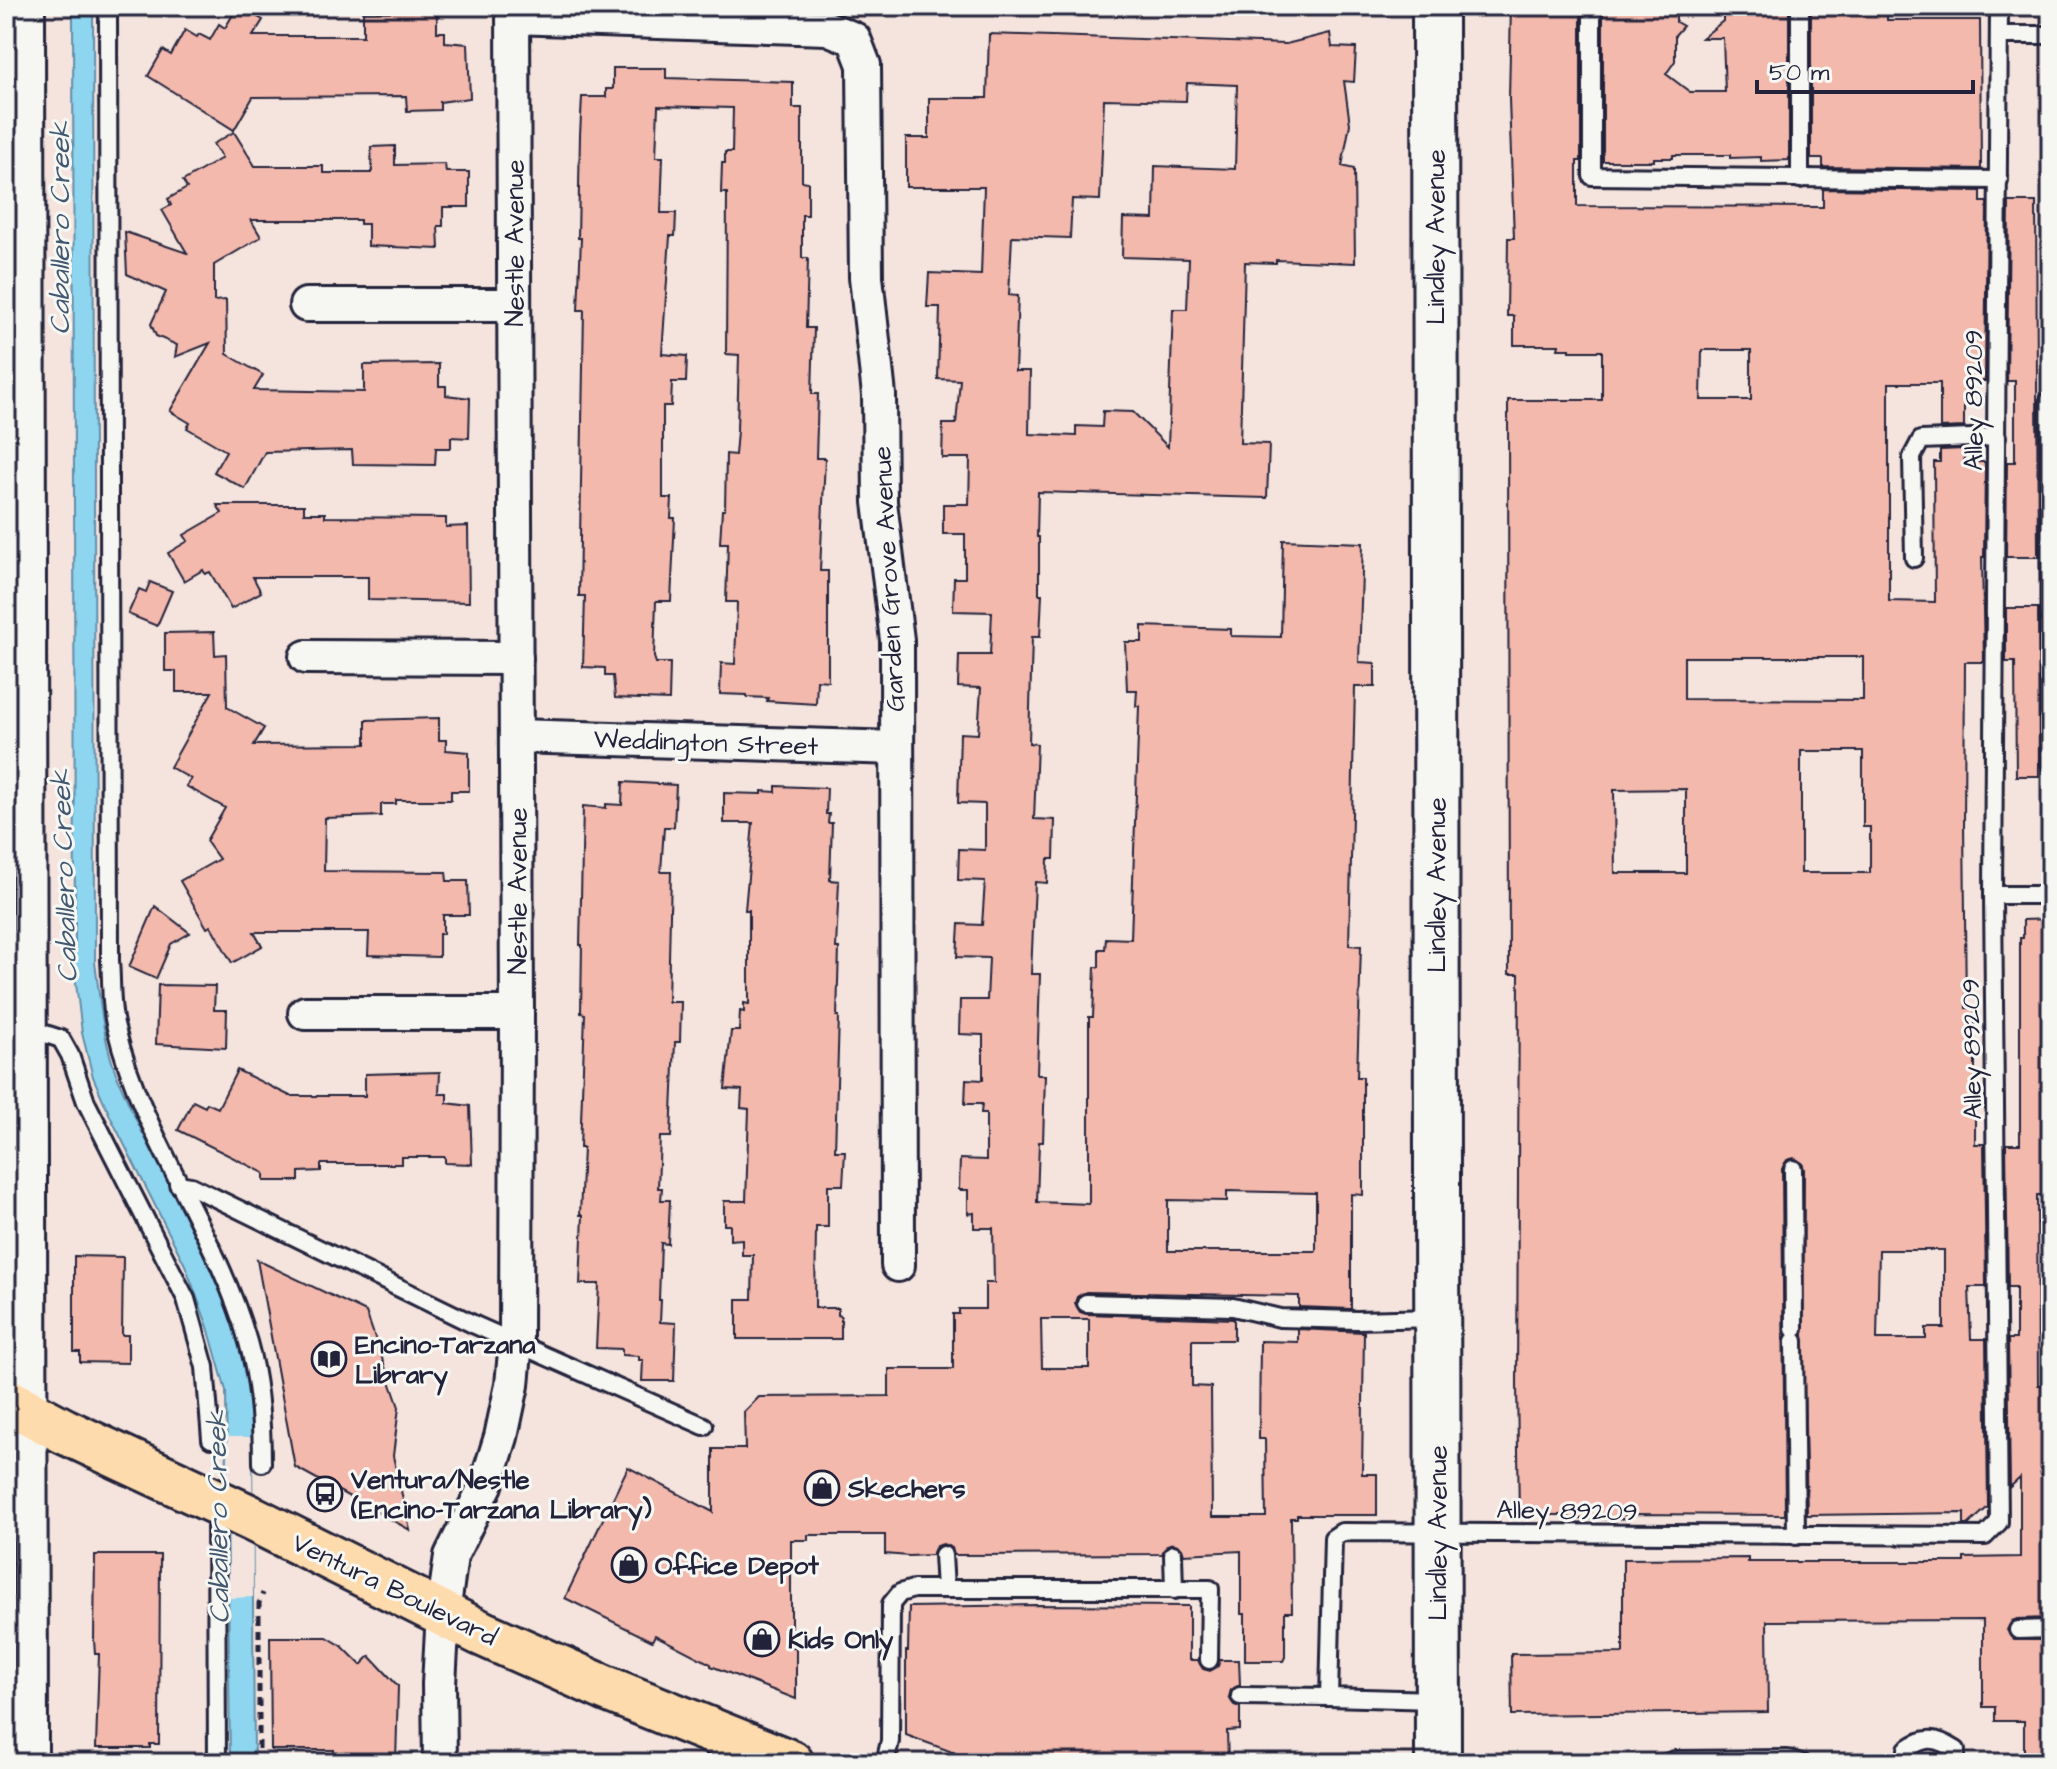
<svg xmlns="http://www.w3.org/2000/svg" width="2057" height="1769" font-family="'Architects Daughter',sans-serif">
	<style>
		.water { fill: #8ed5f0; stroke: #638da8; stroke-width: 2 }
		.pier { fill: #f5e4dd }
		.building { fill: #f4b9ad; stroke: #22223b; stroke-width: 2; fill-rule: evenodd }
		.lines { fill: none; stroke-linecap: round; stroke-linejoin: round }
		.service-casing { stroke: #22223b; stroke-width: 22 }
		.minor-casing { stroke: #22223b; stroke-width: 38 }
		.secondary-casing { stroke: #22223b; stroke-width: 50 }
		.primary-casing { stroke: #22223b; stroke-width: 50 }
		.path { stroke: #22223b; stroke-width: 5; stroke-dasharray: 8 6; stroke-linecap: butt }
		.service { stroke: #f6f6f2; stroke-width: 16 }
		.minor { stroke: #f6f6f2; stroke-width: 32 }
		.secondary { stroke: #f6f6f2; stroke-width: 44 }
		.primary { stroke: #fedbac; stroke-width: 44 }
		.labels { text-anchor: middle; stroke-width: 6; stroke-linejoin: round; paint-order: stroke }
		.street-label { font-size: 26px; fill: #22223b; stroke: #f6f6f2 }
		.poi-label { font-size: 26px; font-weight: bold; fill: #22223b; stroke: #f6f6f2; text-anchor: start }
		.water-label { font-size: 28px; font-style: italic; fill: #425871; stroke: #f6f6f2 }
	</style>
	<rect width="100%" height="100%" fill="#f5e4dd"/>
	<filter id="ink" filterUnits="userSpaceOnUse"><feTurbulence type="fractalNoise" baseFrequency=".0125" numOctaves="2"/><feDisplacementMap in="SourceGraphic" scale="16" xChannelSelector="R" yChannelSelector="G"/><feConvolveMatrix kernelMatrix="1 2 1 2 8 2 1 2 1" color-interpolation-filters="sRGB"/></filter>
	<g filter="url(#ink)">
		<path class="water" d="M73,6H93L95,962C100,1000 103,1041 117,1076C152,1164 209,1244 238,1335C248,1368 250,1404 252,1437L254,1763H230L226,1391L208,1327L185,1265L111,1118L93,1077L82,1033L75,975Z"/>
		<path class="pier" d="M228,1437H252L253,1597L229,1598Z"/>
		<g class="building">
			<path d="M238,6L263,20L253,36H363V12L437,11V32H445V42L468,44L470,98L440,102V110L407,111L406,96L253,97L234,130L148,76L163,50L171,55L185,30L197,37L199,34L210,40L219,24L225,28Z"/>
			<path d="M1511,6H1581V161H1577V206L1823,207V189L1981,191V202H1987L1985,381H1964V427L1940,428V383H1889V601L1935,602L1934,462H1940V450L1964,449V462H1985L1984,557H1982L1984,662H1965L1964,824L1966,1008H1975V1144H1984L1986,1287H1969L1971,1339H1986L1988,1507L1968,1525H1964V1513L1807,1515L1803,1335L1804,1169L1802,1163L1794,1158L1787,1160L1782,1169L1785,1515L1625,1514V1519H1569V1515H1519L1517,1385L1519,974H1509L1508,400H1602V351H1570V349H1558L1559,345H1514V316H1507L1508,238H1514L1509,99ZM1702,350H1751V400H1701ZM1684,657H1863V700L1684,699ZM1801,751H1863V827H1870V873H1801ZM1686,789V873H1615L1614,790ZM1879,1250H1944V1328H1926V1339H1877Z"/>
			<path d="M1603,6H1676V22L1683,26L1675,35V61L1666,74L1690,92H1725L1723,38H1702L1723,21V6H1789V160L1761,161V157L1730,158V155H1673V158H1654V161H1603Z"/>
			<path d="M1811,6H1887V20H1980L1981,169L1823,167V159H1811Z"/>
			<path d="M1330,33L1332,47L1356,48L1354,82L1344,81L1350,124L1342,166L1354,169L1355,263L1276,260V263L1245,262L1240,443L1269,444L1267,498L1038,492L1037,537H1039V594H1042L1040,637H1032L1029,743L1037,744L1034,819L1055,820L1054,859H1048L1047,883L1035,882L1031,974H1040L1037,1075H1045L1043,1142H1039L1037,1202L1089,1204V1017H1093L1095,967H1099V949H1105L1106,938L1131,939L1139,706H1136L1137,690H1127L1125,642H1142V626L1231,629V636L1281,637L1283,540L1363,543L1359,662L1375,663V687H1355L1349,945L1361,946L1357,1077H1363V1195L1351,1194V1309L1299,1307V1296L1086,1292L1077,1297L1075,1303L1080,1312L1086,1314L1234,1319V1340H1192V1386L1211,1387L1212,1517H1266L1265,1439H1259L1260,1341L1298,1342V1329L1364,1332L1362,1474H1377V1515H1297V1518H1291L1292,1612H1285V1657L1283,1661H1245V1614H1241V1551L1184,1554L1182,1548L1173,1543L1167,1545L1162,1554L954,1555L952,1548L943,1544L936,1546L932,1555L909,1556L885,1554V1535H808V1540H791V1647H796V1699L711,1666V1664L655,1635L652,1641L565,1598L628,1467L713,1512V1449H745L744,1412L759,1397L889,1396V1369H953V1314H959V1309H985V1283H994L993,1228H974V1213L968,1214V1190H959L960,1159L986,1160V1113H981L982,1104H965L966,1079L983,1080V1035L959,1034L960,1000H987L989,958L957,957L959,924L982,925L985,881L958,880L959,849L985,850V804L958,803L960,733L978,734L981,688L958,687L959,655H990L992,612L953,611L954,578H965V534H943V504H969L970,458H942L943,424H956L960,380L938,379L940,307H927L929,273L981,275L984,187H906V138H929V98H987L989,34L1286,44ZM1187,83L1237,85L1235,169L1155,166L1154,219L1123,218L1122,257L1189,259L1187,309H1173L1168,447L1133,412L1103,411L1102,427L1076,426V436L1029,434L1030,371H1015L1018,296L1009,295L1012,236L1070,238L1072,199L1100,200L1104,99L1186,101ZM1227,1191L1316,1193V1251H1168V1200L1227,1201ZM1041,1319H1089V1368H1042Z"/>
			<path d="M613,68H666V78L793,82V108H802V181L808,182V215H802V258H808L806,328H814L812,394H818L816,458H825L820,571H828V681L817,680L816,704L767,701L768,698L747,697V695L720,694L721,663L735,664L737,602H726L728,543H720L722,510H725L726,454L735,455L737,431L739,355L726,354L727,193H721L722,163H725V152H732L733,108L658,106L656,157H663L661,213H676L675,236H670L662,354L687,356L686,382H672L671,406H663V498H672L671,518H675L671,601H656L654,657L656,663H670L669,700L615,698L613,676H605V668L583,667L585,596H579L584,310H578L581,238H578L580,135L582,97H606V89H613Z"/>
			<path d="M234,132L255,166H323V173H372L371,147L395,146V165L445,164L446,172H469V207H443V226H438L439,249L368,246V224H360V220H251L261,237L214,265V301L226,300L227,354L263,375L254,390L364,392V365L439,364V386H446V395L470,398L469,438L451,437V448H436L435,465L353,464L352,450L265,452L245,489L214,472L226,451L187,428L190,423L170,411L210,343L175,357L177,345L156,336L151,324L166,292L127,274L125,232L187,253L162,210L171,205L168,199L187,188L183,181L222,158L213,144Z"/>
			<path d="M2009,202H2036L2038,557H2006L2007,462H2015V381H2007Z"/>
			<path d="M217,505H304V513H325V517L446,518V527L468,526L469,602L368,600V577H253L261,592L231,609L210,572L205,574L203,570L184,581L168,553L188,541L184,535L222,513Z"/>
			<path d="M150,582L172,591L157,626L128,614L139,589L146,592Z"/>
			<path d="M2006,608H2038L2039,776H2016L2015,662H2006Z"/>
			<path d="M214,632L215,655L226,654L227,707L264,728L254,745L366,744V720L439,718V740H446V750L469,752V791H451V800H396V804H381V816L325,818L324,871L446,872L447,881H468L469,915H443V934H439V957L368,955L369,932H254L262,946L232,963L211,926L207,928L180,881L219,859L206,841L225,808L186,786L191,779L170,767L212,692H176V671H165V633Z"/>
			<path d="M623,782L676,785L674,827H664L661,872H671L668,1002H681L680,1042H675L671,1137H660L658,1188H662L661,1200H670L668,1244L661,1243L659,1300H661L660,1322L676,1323L674,1381H642L643,1360H639V1356L622,1355V1349L596,1348L599,1284H580L583,1215H580L583,1148H580L585,1014L581,1013L582,945H580L583,806L606,808V804L622,805Z"/>
			<path d="M776,786L827,788L826,814H829L828,823H832L830,880L839,881L836,948H839L837,1016H839L835,1151H845L843,1185H828V1227H816L815,1308H838V1315L841,1316V1339H737V1299H752L753,1255H742V1239L730,1240V1225H724V1201H746L749,1109L741,1108L742,1090L725,1089L731,1031H739L740,1011L744,1012V1003L749,1004V910H745L753,823H724V793L762,794V791L776,792Z"/>
			<path d="M155,906L190,933L171,944L156,979L129,967Z"/>
			<path d="M2051,919V1195H2037L2038,1385H2051V1618L2017,1619L2012,1621L2007,1630L2014,1640H2051V1763H2024V1721H1995V1707H1983V1620L1767,1621L1768,1712L1512,1715L1511,1654L1623,1653V1559L1748,1558V1562H1964V1558L2020,1557V1478L2010,1487L2008,1339H2016V1287H2008L2006,1144H2020V938H2023V920Z"/>
			<path d="M158,985L215,986L214,1010H227L226,1048L156,1044Z"/>
			<path d="M237,1070L290,1096H365V1074L440,1072L439,1094H447V1103L470,1106L472,1164L445,1163V1157H401V1164H321V1171L299,1172V1181H264V1173L178,1130L193,1101L205,1107L207,1103L218,1108Z"/>
			<path d="M74,1256L123,1257L122,1335H128V1363L80,1362V1352H74Z"/>
			<path d="M257,1260L366,1312L399,1407L393,1456L410,1530L295,1467Z"/>
			<path d="M95,1555H160L159,1744H150V1748H96L99,1654H95L94,1640Z"/>
			<path d="M1035,1605L1189,1606V1660H1198L1203,1669L1210,1671L1218,1666L1220,1660H1239L1240,1685L1231,1690L1229,1697L1234,1705L1240,1707V1730L1227,1731L1228,1763H996L976,1755L974,1760L906,1735V1651H908L909,1607Z"/>
			<path d="M270,1637H327L342,1646L361,1665L370,1656L398,1686L396,1763H334V1750H271Z"/>
		</g>
		<g class="lines">
			<g class="service-casing">
				<g id="service">
					<path d="M108,6L110,961C112,983 110,1007 116,1028C143,1140 217,1232 248,1342C259,1381 262,1422 262,1463"/>
					<path d="M1592,6V176L1999,180"/>
					<path d="M1800,6V179"/>
					<path d="M1999,35H2051"/>
					<path d="M2049,401L2050,763"/>
					<path d="M1914,558L1912,457L1921,440L1997,437"/>
					<path d="M1993,895H2051"/>
					<path d="M30,1029L61,1039L70,1055L86,1102L186,1299L205,1367L211,1439"/>
					<path d="M1793,1169L1794,1329"/>
					<path d="M178,1184L191,1186L475,1325L704,1426"/>
					<path d="M1086,1303L1233,1307L1280,1318L1357,1320L1435,1318"/>
					<path d="M1794,1341L1796,1536"/>
					<path d="M216,1505L217,1763"/>
					<path d="M1173,1554L1174,1590"/>
					<path d="M943,1555L945,1589"/>
					<path d="M2018,1630L2051,1629"/>
					<path d="M1240,1696L1329,1697"/>
					<path d="M1435,1700L1329,1697L1333,1538L1342,1532L1985,1536L1999,1522L1993,895L1999,6"/>
					<path d="M885,1763L890,1741L891,1604L900,1593L913,1589H1210L1209,1660"/>
					<path d="M1666,1763L1675,1760L1788,1759L1801,1763"/>
					<path d="M1907,1763V1749C1926,1735 1937,1738 1956,1750V1763"/>
				</g>
			</g>
			<g class="minor-casing">
				<g id="minor">
					<path d="M28,6L31,1763"/>
					<path d="M513,17L827,28L854,39L864,65L866,277L879,395L880,502L897,640L898,1265"/>
					<path d="M306,305H514"/>
					<path d="M306,657L516,658"/>
					<path d="M516,736L897,748"/>
					<path d="M305,1013H517"/>
					<path d="M440,1763L439,1684L443,1613L451,1556L486,1485L501,1437L512,1385L516,1341L517,1013L513,6"/>
				</g>
			</g>
			<g class="secondary-casing">
				<path id="secondary" d="M1435,6L1438,1763"/>
			</g>
			<g class="primary-casing">
				<path id="primary" d="M6,1400L64,1431L253,1519L481,1633L605,1688L791,1763"/>
			</g>
			<path class="path" d="M259,1763V1603L263,1593"/>
			<use href="#service" class="service"/>
			<use href="#minor" class="minor"/>
			<use href="#secondary" class="secondary"/>
			<use href="#primary" class="primary"/>
		</g>
	</g>
	<defs>
		<g id="library-ring" transform="scale(1.8)"><circle r="9.5" fill="#f6f6f2" stroke="#22223b" stroke-width="1.5"/><path d="M-6-4Q-3-5.5-.7-3.5V5Q-3 3-6 4ZM6-4Q3-5.5 .7-3.5V5Q3 3 6 4Z" fill="#22223b"/></g>
		<g id="shop-ring" transform="scale(1.8)"><circle r="9.5" fill="#f6f6f2" stroke="#22223b" stroke-width="1.5"/><path d="M-5-2.5h2.3a2.7 3.5 0 0 1 5.4 0H5L5.5 6h-11ZM-1.5-2.5h3a1.5 2.3 0 0 0-3 0Z" fill="#22223b"/></g>
		<g id="bus-ring" transform="scale(1.8)"><circle r="9.5" fill="#f6f6f2" stroke="#22223b" stroke-width="1.5"/><path d="M-5-6H5V4H4V6H2V4H-2V6H-4V4H-5ZM-3.5-4V0h7V-4ZM-3.5 1.2v1.5H-2V1.2ZM2 1.2v1.5H3.5V1.2Z" fill="#22223b"/></g>
	</defs>
	<g fill-rule="evenodd">
		<use href="#library-ring" x="329" y="1359"/>
		<use href="#shop-ring" x="822" y="1488"/>
		<use href="#bus-ring" x="325" y="1494"/>
		<use href="#shop-ring" x="629" y="1565"/>
		<use href="#shop-ring" x="762" y="1639"/>
	</g>
	<g class="labels">
		<g class="street-label">
			<text transform="translate(1435 237) rotate(-90)" y="9">Lindley Avenue</text>
			<text transform="translate(514 243) rotate(-90)" y="9">Nestle Avenue</text>
			<text transform="translate(1973 400) rotate(-90)" y="9">Alley 89209</text>
			<text transform="translate(888 579) rotate(-93)" y="9">Garden Grove Avenue</text>
			<text transform="translate(706 742) rotate(2)" y="9">Weddington Street</text>
			<text transform="translate(1436 885) rotate(-90)" y="9">Lindley Avenue</text>
			<text transform="translate(517 891) rotate(-90)" y="9">Nestle Avenue</text>
			<text transform="translate(1971 1049) rotate(-91)" y="9">Alley 89209</text>
			<text transform="translate(1567 1510) rotate(1)" y="9">Alley 89209</text>
			<text transform="translate(1437 1533) rotate(-90)" y="9">Lindley Avenue</text>
			<text transform="translate(395 1589) rotate(26)" y="9">Ventura Boulevard</text>
		</g>
		<g class="poi-label">
			<text x="355" y="1353">Encino-Tarzana<tspan x="355" dy="30">Library</tspan></text>
			<text x="351" y="1488">Ventura/Nestle<tspan x="351" dy="30">(Encino-Tarzana Library)</tspan></text>
			<text x="848" y="1497">Skechers</text>
			<text x="655" y="1574">Office Depot</text>
			<text x="788" y="1648">Kids Only</text>
		</g>
		<g class="water-label">
			<text transform="translate(59 228) rotate(-90)" y="10">Caballero Creek</text>
			<text transform="translate(63 876) rotate(-92)" y="10">Caballero Creek</text>
			<text transform="translate(217 1517) rotate(-91)" y="10">Caballero Creek</text>
		</g>
	</g>
	<rect width="2057" height="1769" fill="none" stroke="#f6f6f2" stroke-width="32"/>
	<rect x="16" y="16" width="2025" height="1737" fill="none" stroke="#22223b" stroke-width="3" filter="url(#ink)"/>
	<path d="M1757 80v12h216v-12" fill="none" stroke="#22223b" stroke-width="4"/>
	<text x="1769" y="80" font-size="24" fill="#22223b" stroke="#f6f6f2" stroke-width="6" paint-order="stroke">50 m</text>
</svg>
